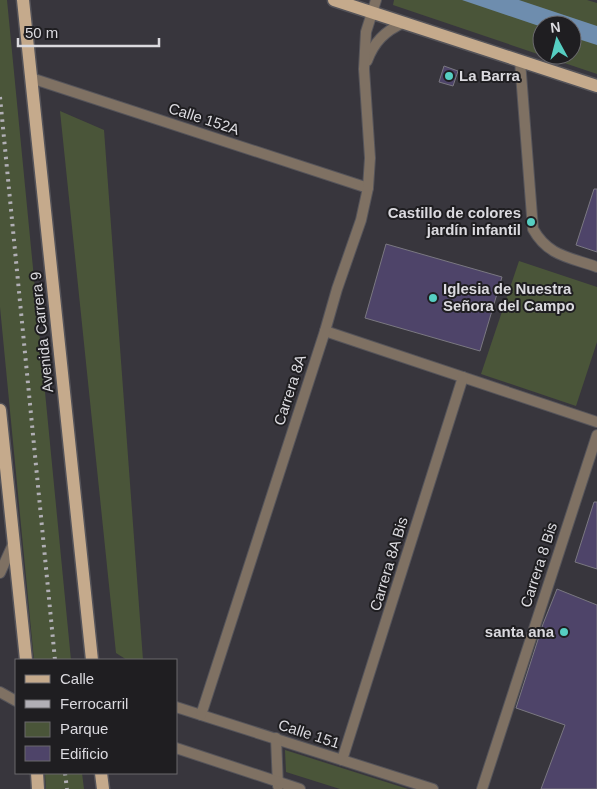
<svg xmlns="http://www.w3.org/2000/svg" width="597" height="789" font-family="Arial,sans-serif">
	<style>
		.green { fill: #4a5539; fill-rule: evenodd }
		.water { fill: #6e8dae }
		.building { fill: #4e4469; stroke: #7a7881 }
		.lines { fill: none; stroke-linecap: round; stroke-linejoin: round }
		.minor-casing { stroke: #55545a; stroke-width: 12 }
		.tertiary-casing { stroke: #55545a; stroke-width: 12 }
		.primary-casing { stroke: #55545a; stroke-width: 15 }
		.minor { stroke: #7f7163; stroke-width: 10 }
		.tertiary { stroke: #7f7163; stroke-width: 10 }
		.primary { stroke: #c5aa8c; stroke-width: 12 }
		.rail { stroke: #b1afb5; stroke-width: 4; stroke-dasharray: 2.5 5; stroke-linecap: butt }
		.poi-dot { fill: #56cec2; stroke: #1f1e21; stroke-width: 2 }
		.labels { text-anchor: middle; stroke-width: 4; stroke-linejoin: round; paint-order: stroke }
		.poi-label { font-size: 15px; font-weight: bold; fill: #dbdadf; stroke: #1f1e21; text-anchor: start }
		.street-label { font-size: 15px; fill: #dbdadf; stroke: #1f1e21 }
	</style>
	<rect width="100%" height="100%" fill="#38363d"/>
	<g class="green">
		<path d="M0,0H7L71,660H34L0,307Z"/>
		<path d="M394,0H587L597,3V74L393,5ZM542,25H572V55H542Z"/>
		<path d="M60,111L104,130L143,660H127L116,653Z"/>
		<path d="M519,261L597,287V342L576,406L481,374Z"/>
		<path d="M285,750L408,789H340L286,772Z"/>
		<path d="M45,773H82L84,789H46Z"/>
	</g>
	<path class="water" d="M462,0H519L597,26V45L572,37V25H542V27Z"/>
	<g class="building">
		<path d="M444,66L458,71L453,86L439,82Z"/>
		<path d="M594,189H597V252L576,245Z"/>
		<path d="M386,244L502,277L480,351L365,318Z"/>
		<path d="M594,502H597V569L575,562Z"/>
		<path d="M557,589L597,605V789H541L565,725L516,708L543,624Z"/>
	</g>
	<g class="lines">
		<g class="minor-casing">
			<g id="minor">
				<path d="M367,61C374,42 385,31 403,23"/>
				<path d="M520,61L533,229C548,256 569,257 597,267"/>
				<path d="M31,78L368,188"/>
				<path d="M325,331L597,422"/>
				<path d="M176,707L433,789"/>
				<path d="M201,715L325,331L337,289L361,220L368,188L370,158L364,69L366,32L376,0"/>
				<path d="M276,738L278,786"/>
				<path d="M176,748L300,789"/>
				<path d="M342,760L463,377"/>
				<path d="M482,789L597,435"/>
			</g>
		</g>
		<g class="tertiary-casing">
			<g id="tertiary">
				<path d="M0,573L14,542"/>
				<path d="M0,692L16,701"/>
			</g>
		</g>
		<g class="primary-casing">
			<g id="primary">
				<path d="M23,0L92,660"/>
				<path d="M334,0L597,86"/>
				<path d="M0,410L26,660"/>
				<path d="M37,773L38,789"/>
				<path d="M101,773L103,789"/>
			</g>
		</g>
		<use href="#minor" class="minor"/>
		<use href="#tertiary" class="tertiary"/>
		<use href="#primary" class="primary"/>
		<g class="rail">
			<path d="M0,97L55,660"/>
			<path d="M65,773L67,789"/>
		</g>
	</g>
	<g class="poi-dot">
		<circle cx="449" cy="76" r="5"/>
		<circle cx="531" cy="222" r="5"/>
		<circle cx="433" cy="298" r="5"/>
		<circle cx="564" cy="632" r="5"/>
	</g>
	<g class="labels">
		<g class="poi-label">
			<text x="459" y="81">La Barra</text>
			<text x="521" y="218" text-anchor="end">Castillo de colores<tspan x="521" dy="17">jardín infantil</tspan></text>
			<text x="443" y="294">Iglesia de Nuestra<tspan x="443" dy="17">Señora del Campo</tspan></text>
			<text x="554" y="637" text-anchor="end">santa ana</text>
		</g>
		<g class="street-label">
			<text transform="translate(204 119) rotate(18)" y="5">Calle 152A</text>
			<text transform="translate(42 332) rotate(-96)" y="5">Avenida Carrera 9</text>
			<text transform="translate(290 390) rotate(-72)" y="5">Carrera 8A</text>
			<text transform="translate(389 564) rotate(-73)" y="5">Carrera 8A Bis</text>
			<text transform="translate(539 565) rotate(-72)" y="5">Carrera 8 Bis</text>
			<text transform="translate(309 734) rotate(18)" y="5">Calle 151</text>
		</g>
	</g>
	<rect x="15" y="659" width="162" height="115" fill="#1f1e21" stroke="#6a696d"/>
	<rect x="25" y="675" width="25" height="8" fill="#c5aa8c" stroke="#6a696d"/>
	<text x="60" y="684" font-size="15" fill="#dbdadf">Calle</text>
	<rect x="25" y="700" width="25" height="8" fill="#b1afb5" stroke="#6a696d"/>
	<text x="60" y="709" font-size="15" fill="#dbdadf">Ferrocarril</text>
	<rect x="25" y="722" width="25" height="15" fill="#4a5539" stroke="#6a696d"/>
	<text x="60" y="734" font-size="15" fill="#dbdadf">Parque</text>
	<rect x="25" y="746" width="25" height="15" fill="#4e4469" stroke="#6a696d"/>
	<text x="60" y="759" font-size="15" fill="#dbdadf">Edificio</text>
	<g transform="translate(557 40) rotate(353)"><circle r="24" fill="#1f1e21" stroke="#6a696d"/>
	<path d="M0-4L9 19L0 12L-9 19Z" fill="#56cec2"/>
	<text y="-8" font-size="14" font-weight="bold" text-anchor="middle" fill="#dbdadf">N</text>
	</g>
	<path d="M18 38v8h141v-8" fill="none" stroke="#dbdadf" stroke-width="2.5"/>
	<text x="25" y="38" font-size="15" fill="#dbdadf" stroke="#1f1e21" stroke-width="4" paint-order="stroke">50 m</text>
</svg>
